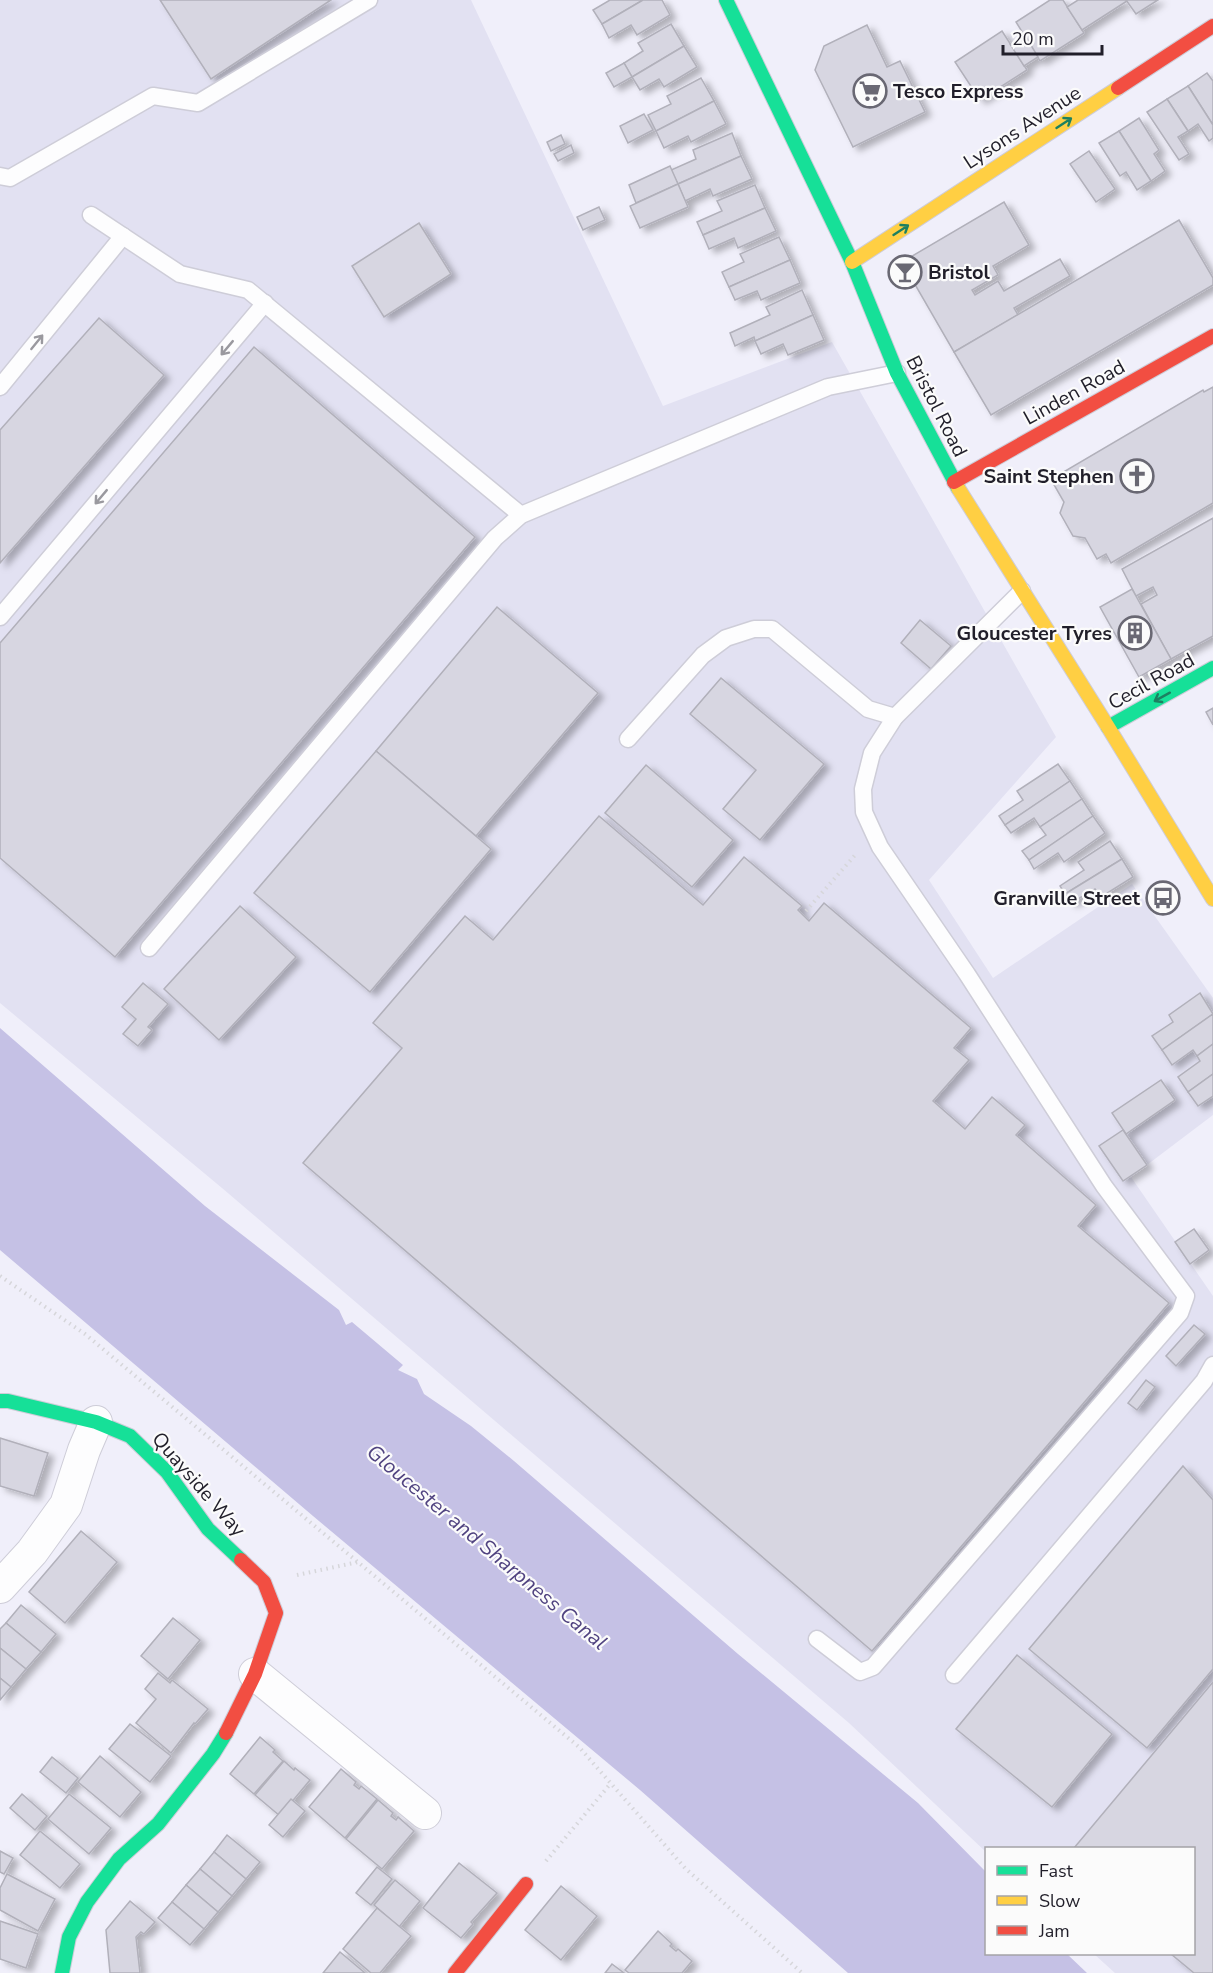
<svg xmlns="http://www.w3.org/2000/svg" width="1213" height="1973" font-family="'Nunito Sans',sans-serif">
	<style>
		.built { fill: #e2e1f2 }
		.water { fill: #c5c1e5 }
		.building { fill: #d7d6e1; stroke: #b1b0ba; stroke-width: 1.5; filter: url(#shadow) }
		.lines { fill: none; stroke-linecap: round; stroke-linejoin: round }
		.lane-casing { stroke: #cecdd8; stroke-width: 19 }
		.street-casing { stroke: #cecdd8; stroke-width: 34 }
		.fast-casing { stroke: #cecdd8; stroke-width: 16 }
		.slow-casing { stroke: #cecdd8; stroke-width: 16 }
		.jam-casing { stroke: #cecdd8; stroke-width: 16 }
		.path { stroke: #d6d6da; stroke-width: 4; stroke-dasharray: 1.5 4.5; stroke-linecap: butt }
		.lane { stroke: #fdfdfe; stroke-width: 16 }
		.street { stroke: #fdfdfe; stroke-width: 32 }
		.fast { stroke: #16e098; stroke-width: 14 }
		.slow { stroke: #ffcf43; stroke-width: 14 }
		.jam { stroke: #f24e42; stroke-width: 14 }
		.oneway { stroke: #1c8061 }
		.oneway2 { stroke: #9a999f }
		.labels { text-anchor: middle; stroke-width: 4.5; stroke-linejoin: round; paint-order: stroke }
		.poi-label { font-size: 20px; font-weight: bold; fill: #211f2a; stroke: #fbfbfb; text-anchor: end }
		.street-label { font-size: 20px; fill: #211f2a; stroke: #fbfbfb }
		.water-label { font-size: 21px; font-style: italic; fill: #504380; stroke: #fbfbfb }
	</style>
	<defs>
		<filter id="shadow"><feDropShadow dx="6" dy="4" stdDeviation="3" flood-color="#0004"/></filter>
	</defs>
	<rect width="100%" height="100%" fill="#f0effa"/>
	<path class="built" d="M0,0H471L663,406L832,342L1056,737L929,880L993,978L1132,884L1213,998V1115L1131,1177L1213,1296V1973H1115L1094,1954H1194V1848H986V1852L849,1723L222,1188L0,1003Z"/>
	<path class="water" d="M0,1028L205,1206L339,1310L346,1325L352,1322L403,1365L398,1370L417,1379L424,1394L471,1426L514,1461L738,1654L918,1803L986,1872V1954H1067L1087,1973H848L640,1790L313,1516L0,1250Z"/>
	<g class="building">
		<path d="M160,0H331L211,79Z"/>
		<path d="M610,0H643L602,24L593,10Z"/>
		<path d="M643,0H662L670,15L637,35L631,25L609,38L602,24Z"/>
		<path d="M1050,0H1063L1084,33L1040,61L1016,22Z"/>
		<path d="M1078,0H1126L1127,1L1082,30L1067,7Z"/>
		<path d="M1126,0H1158L1136,14Z"/>
		<path d="M671,24L684,46L632,77L624,63L643,51L638,43Z"/>
		<path d="M867,25L887,67L900,61L925,112L853,147L815,70L824,46Z"/>
		<path d="M1002,31L1027,70L980,100L955,62Z"/>
		<path d="M1025,35L1038,57L1024,66L1010,44Z"/>
		<path d="M684,46L697,67L664,87L659,79L640,90L632,77Z"/>
		<path d="M624,63L632,77L614,87L606,73Z"/>
		<path d="M1207,73L1213,81V125L1188,86Z"/>
		<path d="M701,78L714,101L656,131L648,115L671,104L667,96Z"/>
		<path d="M1188,86L1213,125V138L1209,141L1198,124L1188,131L1167,99Z"/>
		<path d="M1167,99L1188,131L1178,137L1189,154L1179,160L1147,112Z"/>
		<path d="M714,101L726,124L691,142L688,136L664,148L656,131Z"/>
		<path d="M644,114L653,130L628,143L620,126Z"/>
		<path d="M1139,118L1159,150L1154,154L1165,171L1151,181L1119,131Z"/>
		<path d="M1119,131L1151,181L1137,190L1126,172L1120,176L1099,143Z"/>
		<path d="M732,133L741,156L678,184L671,170L696,159L693,150Z"/>
		<path d="M561,135L565,144L551,151L547,142Z"/>
		<path d="M571,145L574,153L558,161L554,154Z"/>
		<path d="M1089,151L1115,189L1096,202L1070,164Z"/>
		<path d="M741,156L752,179L713,196L710,189L685,201L678,184Z"/>
		<path d="M670,166L678,184L636,203L629,185Z"/>
		<path d="M678,184L688,207L640,228L630,206Z"/>
		<path d="M755,185L765,208L703,235L697,222L722,211L717,201Z"/>
		<path d="M1004,202L1029,245L993,266L998,275L972,290L975,295L998,281L1004,291L1060,259L1070,276L1014,308L1018,315L954,352L902,262Z"/>
		<path d="M599,207L605,220L583,230L577,217Z"/>
		<path d="M765,208L776,231L738,248L734,238L709,249L703,235Z"/>
		<path d="M1179,220L1213,278V285L991,415L954,352Z"/>
		<path d="M419,223L451,274L384,317L352,266Z"/>
		<path d="M779,237L790,260L729,287L722,272L744,262L740,254Z"/>
		<path d="M790,260L800,283L761,300L757,291L735,300L729,287Z"/>
		<path d="M802,290L813,315L755,341L754,337L735,346L730,333L770,315L766,307Z"/>
		<path d="M813,315L824,340L788,355L783,344L761,354L755,341Z"/>
		<path d="M99,318L164,375L0,563V430Z"/>
		<path d="M254,347L475,537L115,957L0,858V643Z"/>
		<path d="M1213,387V503L1111,563L1106,554L1097,559L1085,538L1073,536L1060,513L1064,502L1053,483L1062,478L1060,474L1203,390L1204,392Z"/>
		<path d="M1213,518V636L1171,659L1141,604L1157,595L1153,587L1136,596L1122,569Z"/>
		<path d="M1132,589L1171,659L1139,677L1100,607Z"/>
		<path d="M497,607L598,693L476,836L376,751Z"/>
		<path d="M920,620L951,646L931,669L901,643Z"/>
		<path d="M721,678L824,764L760,840L723,809L756,770L690,714Z"/>
		<path d="M1213,708V725L1206,712Z"/>
		<path d="M376,751L491,849L370,992L254,893Z"/>
		<path d="M1058,764L1070,781L1005,825L999,816L1023,800L1017,791Z"/>
		<path d="M646,765L733,840L692,887L605,813Z"/>
		<path d="M1070,781L1082,799L1040,827L1034,818L1011,833L1005,825Z"/>
		<path d="M1082,799L1093,816L1029,860L1022,851L1046,835L1040,827Z"/>
		<path d="M599,816L703,905L744,857L802,906L798,910L809,921L824,903L971,1028L954,1048L969,1060L933,1101L965,1129L992,1097L1025,1125L1016,1135L1096,1205L1078,1226L1169,1303L872,1651L303,1163L402,1048L373,1023L465,916L493,940Z"/>
		<path d="M1093,816L1105,833L1064,862L1058,853L1034,869L1029,860Z"/>
		<path d="M1110,841L1122,859L1065,894L1060,886L1084,870L1078,862Z"/>
		<path d="M1122,859L1133,877L1101,897L1095,889L1071,903L1065,894Z"/>
		<path d="M240,906L296,957L219,1040L164,989Z"/>
		<path d="M143,983L168,1004L148,1027L152,1030L138,1046L123,1034L136,1019L122,1007Z"/>
		<path d="M1200,993L1213,1014L1162,1050L1152,1036L1173,1022L1169,1015Z"/>
		<path d="M1213,1014V1044L1197,1056L1193,1050L1172,1065L1162,1050Z"/>
		<path d="M1213,1044V1074L1188,1092L1178,1077L1200,1061L1197,1056Z"/>
		<path d="M1213,1074V1096L1198,1106L1188,1092Z"/>
		<path d="M1161,1080L1175,1100L1126,1134L1112,1113Z"/>
		<path d="M1123,1130L1147,1165L1123,1181L1099,1146Z"/>
		<path d="M1194,1229L1209,1250L1190,1264L1175,1242Z"/>
		<path d="M1194,1325L1205,1334L1176,1366L1166,1356Z"/>
		<path d="M1146,1380L1155,1387L1137,1410L1128,1403Z"/>
		<path d="M0,1438L48,1453L34,1496L0,1486Z"/>
		<path d="M1183,1466L1213,1500V1669L1147,1748L1029,1649Z"/>
		<path d="M81,1531L117,1562L65,1623L29,1592Z"/>
		<path d="M21,1605L56,1634L41,1652L6,1623Z"/>
		<path d="M173,1618L200,1640L168,1679L141,1656Z"/>
		<path d="M6,1623L41,1652L26,1669L0,1648V1629Z"/>
		<path d="M0,1648L26,1669L11,1687L0,1678Z"/>
		<path d="M1017,1655L1112,1734L1052,1807L956,1729Z"/>
		<path d="M158,1673L170,1683L172,1680L208,1709L195,1724L194,1723L171,1753L136,1723L156,1699L145,1689Z"/>
		<path d="M0,1678L11,1687L0,1700Z"/>
		<path d="M1213,1682V1973H1194L1171,1954H1194V1848H1074Z"/>
		<path d="M130,1724L171,1756L150,1782L109,1749Z"/>
		<path d="M260,1737L275,1750L273,1752L283,1761L254,1794L230,1774Z"/>
		<path d="M100,1756L141,1792L120,1817L78,1782Z"/>
		<path d="M52,1757L78,1778L66,1793L40,1772Z"/>
		<path d="M284,1761L294,1770L295,1768L310,1780L280,1816L255,1795Z"/>
		<path d="M341,1769L356,1782L354,1785L359,1789L361,1786L377,1799L345,1838L309,1807Z"/>
		<path d="M22,1794L47,1816L35,1830L10,1808Z"/>
		<path d="M69,1794L111,1828L89,1854L48,1819Z"/>
		<path d="M291,1799L305,1811L283,1837L269,1825Z"/>
		<path d="M378,1800L393,1813L391,1816L396,1820L398,1817L414,1831L382,1869L346,1839Z"/>
		<path d="M40,1831L80,1864L60,1888L20,1855Z"/>
		<path d="M227,1835L260,1862L246,1879L214,1852Z"/>
		<path d="M0,1851L13,1858L4,1874L0,1872Z"/>
		<path d="M214,1852L246,1879L232,1896L200,1869Z"/>
		<path d="M459,1863L497,1893L471,1922L473,1924L461,1938L423,1908Z"/>
		<path d="M377,1867L392,1879L371,1905L356,1893Z"/>
		<path d="M200,1869L232,1896L218,1912L186,1885Z"/>
		<path d="M7,1874L55,1899L38,1931L0,1910V1888Z"/>
		<path d="M395,1880L420,1901L399,1927L374,1905Z"/>
		<path d="M186,1885L218,1912L204,1929L172,1902Z"/>
		<path d="M561,1886L597,1916L561,1960L525,1930Z"/>
		<path d="M130,1901L155,1922L144,1934L141,1932L136,1937L140,1973H110L106,1930Z"/>
		<path d="M172,1902L204,1929L190,1945L158,1918Z"/>
		<path d="M377,1908L411,1936L380,1973H371L343,1949Z"/>
		<path d="M0,1921L38,1934L26,1968L0,1959Z"/>
		<path d="M658,1931L672,1944L670,1946L676,1951L678,1949L692,1961L682,1973H629L625,1970Z"/>
		<path d="M340,1952L365,1973H323Z"/>
		<path d="M612,1964L624,1973H605Z"/>
	</g>
	<g class="lines">
		<g class="lane-casing">
			<g id="lane">
				<path d="M0,176L10,178L153,96L198,103L369,0"/>
				<path d="M91,215L180,274L248,290L521,515"/>
				<path d="M0,387L123,236"/>
				<path d="M0,617L265,303"/>
				<path d="M628,739L703,655L726,638L754,629H772L868,709L895,717"/>
				<path d="M149,948L495,538L521,515L828,387L897,373"/>
				<path d="M817,1639L860,1672L873,1667L1180,1313L1186,1296L1104,1186L967,974L880,847L864,812L863,789L872,753L895,717L1022,591"/>
				<path d="M954,1675L1204,1381L1213,1365"/>
			</g>
		</g>
		<g class="street-casing">
			<g id="street">
				<path d="M0,1587L32,1552L66,1505L84,1450L96,1422"/>
				<path d="M255,1674L425,1813"/>
			</g>
		</g>
		<g class="fast-casing">
			<g id="fast">
				<path d="M726,0L852,262L897,373L958,488"/>
				<path d="M1108,727L1213,668"/>
				<path d="M0,1401H8L96,1422L130,1436L167,1472L208,1529L241,1560"/>
				<path d="M62,1973L69,1937L87,1902L119,1859L158,1824L213,1754L226,1733"/>
			</g>
		</g>
		<g class="slow-casing">
			<g id="slow">
				<path d="M852,262L1118,88"/>
				<path d="M958,488L1108,727L1213,899"/>
			</g>
		</g>
		<g class="jam-casing">
			<g id="jam">
				<path d="M1118,88L1213,26"/>
				<path d="M954,482L1213,336"/>
				<path d="M226,1733L255,1674L276,1613L264,1582L241,1560"/>
				<path d="M455,1973L526,1884"/>
			</g>
		</g>
		<g class="path">
			<path d="M806,911L856,854"/>
			<path d="M0,1276L85,1334L579,1747L685,1868L802,1973"/>
			<path d="M297,1575L358,1562"/>
			<path d="M546,1861L611,1783"/>
		</g>
		<use href="#lane" class="lane"/>
		<use href="#street" class="street"/>
		<use href="#fast" class="fast"/>
		<use href="#slow" class="slow"/>
		<use href="#jam" class="jam"/>
	</g>
	<defs><path id="oneway-shaft" d="M-6 0H5M1.5-3L5.5 0L1.5 3" fill="none" stroke-width="1.6" stroke-linecap="round" stroke-linejoin="round" transform="scale(1.5)"/></defs>
	<g class="oneway">
		<use href="#oneway-shaft" transform="translate(1064 123) rotate(-33)"/>
		<use href="#oneway-shaft" transform="translate(901 230) rotate(-33)"/>
		<use href="#oneway-shaft" transform="translate(1162 697) rotate(151)"/>
	</g>
	<g class="oneway2">
		<use href="#oneway-shaft" transform="translate(37 342) rotate(-51)"/>
		<use href="#oneway-shaft" transform="translate(227 348) rotate(130)"/>
		<use href="#oneway-shaft" transform="translate(101 497) rotate(130)"/>
	</g>
	<defs>
		<g id="supermarket-ring" transform="scale(1.725)"><circle r="9.5" fill="#fbfbfb" stroke="#696873" stroke-width="1.5"/><path d="M-6-5.5h2.5l.6 2H6L4.5 2H-2.5L-4.4-4H-6ZM-1.5 3.2a1.3 1.3 0 1 0 .1 0ZM3 3.2a1.3 1.3 0 1 0 .1 0Z" fill="#696873"/></g>
		<g id="bar-ring" transform="scale(1.725)"><circle r="9.5" fill="#fbfbfb" stroke="#696873" stroke-width="1.5"/><path d="M-6-5H6L.8 .8V4.5H3.5V6h-7V4.5H-.8V.8Z" fill="#696873"/></g>
		<g id="church-ring" transform="scale(1.725)"><circle r="9.5" fill="#fbfbfb" stroke="#696873" stroke-width="1.5"/><path d="M-1.2-6h2.4v3.5h3.3v2.4h-3.3V6h-2.4V-.1h-3.3v-2.4h3.3Z" fill="#696873"/></g>
		<g id="building-ring" transform="scale(1.725)"><circle r="9.5" fill="#fbfbfb" stroke="#696873" stroke-width="1.5"/><path d="M-4-6H4V6H1V3H-1V6H-4ZM-2.5-4.3h1.7v1.8h-1.7ZM.8-4.3h1.7v1.8H.8ZM-2.5-1h1.7V.8h-1.7ZM.8-1h1.7V.8H.8Z" fill="#696873"/></g>
		<g id="bus-ring" transform="scale(1.725)"><circle r="9.5" fill="#fbfbfb" stroke="#696873" stroke-width="1.5"/><path d="M-5-6H5V4H4V6H2V4H-2V6H-4V4H-5ZM-3.5-4V0h7V-4ZM-3.5 1.2v1.5H-2V1.2ZM2 1.2v1.5H3.5V1.2Z" fill="#696873"/></g>
	</defs>
	<g fill-rule="evenodd">
		<use href="#supermarket-ring" x="870" y="91"/>
		<use href="#bar-ring" x="905" y="272"/>
		<use href="#church-ring" x="1137" y="476"/>
		<use href="#building-ring" x="1135" y="633"/>
		<use href="#bus-ring" x="1163" y="898"/>
	</g>
	<g class="labels">
		<g class="poi-label">
			<text x="893" y="98" text-anchor="start">Tesco Express</text>
			<text x="928" y="279" text-anchor="start">Bristol</text>
			<text x="1114" y="483">Saint Stephen</text>
			<text x="1112" y="640">Gloucester Tyres</text>
			<text x="1140" y="905">Granville Street</text>
		</g>
		<g class="street-label">
			<text transform="translate(1022 127) rotate(-33)" y="7">Lysons Avenue</text>
			<text transform="translate(1074 392) rotate(-29)" y="7">Linden Road</text>
			<text transform="translate(937 406) rotate(63)" y="7">Bristol Road</text>
			<text transform="translate(1151 681) rotate(-29)" y="7">Cecil Road</text>
			<text transform="translate(199 1484) rotate(49)" y="7">Quayside Way</text>
		</g>
		<g class="water-label">
			<text transform="translate(487 1547) rotate(40)" y="7">Gloucester and Sharpness Canal</text>
		</g>
	</g>
	<rect x="985" y="1847" width="210" height="108" fill="#fbfbfb" stroke="#a4a3a7" stroke-width="1.5"/>
	<rect x="997" y="1866" width="30" height="9" fill="#16e098" stroke="#a4a3a7" stroke-width="1.5"/>
	<text x="1039" y="1877" font-size="18" fill="#211f2a">Fast</text>
	<rect x="997" y="1896" width="30" height="9" fill="#ffcf43" stroke="#a4a3a7" stroke-width="1.5"/>
	<text x="1039" y="1907" font-size="18" fill="#211f2a">Slow</text>
	<rect x="997" y="1926" width="30" height="9" fill="#f24e42" stroke="#a4a3a7" stroke-width="1.5"/>
	<text x="1039" y="1937" font-size="18" fill="#211f2a">Jam</text>
	<path d="M1003 45v9h99v-9" fill="none" stroke="#211f2a" stroke-width="3"/>
	<text x="1012" y="45" font-size="18" fill="#211f2a" stroke="#fbfbfb" stroke-width="4.5" paint-order="stroke">20 m</text>
</svg>
